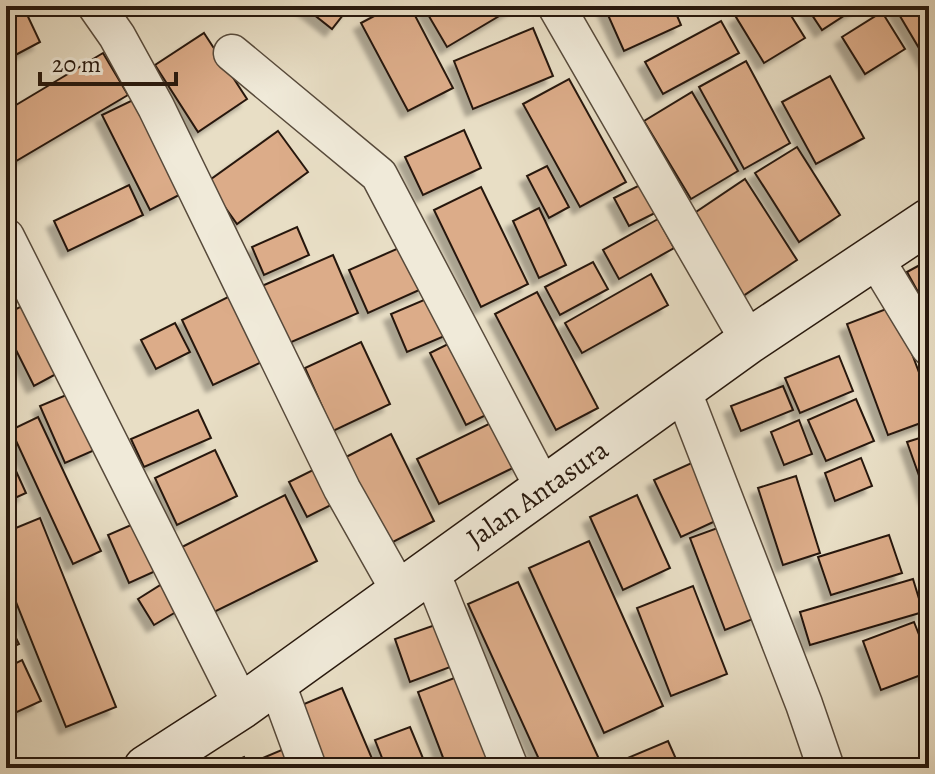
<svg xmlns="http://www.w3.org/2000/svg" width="935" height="774" font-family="Alegreya,serif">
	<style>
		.building { fill: #dcac89; stroke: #27180d; stroke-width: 2; filter: url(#shadow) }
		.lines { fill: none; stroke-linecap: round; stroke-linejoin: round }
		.street-casing { stroke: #574a3b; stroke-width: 39 }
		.secondary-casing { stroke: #27180d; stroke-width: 47 }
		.street { stroke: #f0ead9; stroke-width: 36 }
		.secondary { stroke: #f0ead9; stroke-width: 44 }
		.labels { text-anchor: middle; stroke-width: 6; stroke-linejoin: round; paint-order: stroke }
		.street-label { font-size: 28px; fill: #27180d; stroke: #f0ead9 }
	</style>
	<defs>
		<filter id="shadow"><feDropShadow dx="-7" dy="7" stdDeviation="2" flood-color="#0004"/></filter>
	</defs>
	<rect width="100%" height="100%" fill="#e8dec5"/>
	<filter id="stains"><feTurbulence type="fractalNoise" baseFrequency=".0025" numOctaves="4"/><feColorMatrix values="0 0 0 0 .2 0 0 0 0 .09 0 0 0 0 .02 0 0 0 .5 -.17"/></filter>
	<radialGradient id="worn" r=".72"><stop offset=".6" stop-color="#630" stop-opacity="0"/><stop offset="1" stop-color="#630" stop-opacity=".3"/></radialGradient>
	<g class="building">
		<path d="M6,6H23L40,42L6,60Z"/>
		<path d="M303,6H350L332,29Z"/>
		<path d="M393,6H410L453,88L408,111L361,23Z"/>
		<path d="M423,6H516L447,47Z"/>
		<path d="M604,6H673L681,25L624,51Z"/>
		<path d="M755,6H785L805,38L764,63L736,17Z"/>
		<path d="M806,6H859L822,30Z"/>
		<path d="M894,6H929V65Z"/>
		<path d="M882,12L905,49L865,74L842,37Z"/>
		<path d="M721,21L739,53L663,94L645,62Z"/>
		<path d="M533,28L553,76L473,109L454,61Z"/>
		<path d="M204,33L247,99L198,132L155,65Z"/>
		<path d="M103,53L128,95L6,167V111Z"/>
		<path d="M746,61L790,143L744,169L699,87Z"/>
		<path d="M830,76L864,138L816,164L782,102Z"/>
		<path d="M569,79L626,182L580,207L523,104Z"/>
		<path d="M692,92L738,171L691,199L644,121Z"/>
		<path d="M135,99L183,193L150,210L102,115Z"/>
		<path d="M464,130L481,168L423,195L405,157Z"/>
		<path d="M278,131L308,172L237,224L207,182Z"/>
		<path d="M797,147L840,215L799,242L755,173Z"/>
		<path d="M547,166L569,207L549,218L527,176Z"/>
		<path d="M745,179L797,260L743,296L690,216Z"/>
		<path d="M129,185L143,215L68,251L54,221Z"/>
		<path d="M640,185L655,213L629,226L614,198Z"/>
		<path d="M481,187L528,284L481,307L434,210Z"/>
		<path d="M539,208L566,265L539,278L513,221Z"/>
		<path d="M658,219L674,248L619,279L603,250Z"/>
		<path d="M297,227L309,255L264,275L252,247Z"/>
		<path d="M408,244L426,287L368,313L349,270Z"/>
		<path d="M333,255L358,313L280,347L255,289Z"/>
		<path d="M929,260V312L907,272Z"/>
		<path d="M593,262L608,289L560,315L545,287Z"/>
		<path d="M651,274L668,305L582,353L565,323Z"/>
		<path d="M537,292L598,408L556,430L495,314Z"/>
		<path d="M438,294L454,332L407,352L391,314Z"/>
		<path d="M232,295L264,361L213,385L182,320Z"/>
		<path d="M24,305L58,373L34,386L6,330V314Z"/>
		<path d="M894,306L929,399V420L888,435L847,324Z"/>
		<path d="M175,323L190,352L156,369L141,340Z"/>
		<path d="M460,338L496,410L466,425L430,353Z"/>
		<path d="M361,342L390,404L333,431L305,368Z"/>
		<path d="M839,356L853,391L800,413L785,378Z"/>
		<path d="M783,386L793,410L741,431L731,406Z"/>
		<path d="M71,393L97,449L65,463L40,406Z"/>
		<path d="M856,399L874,441L826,461L808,420Z"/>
		<path d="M198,410L211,438L144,467L131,439Z"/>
		<path d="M38,417L101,551L73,564L11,430Z"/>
		<path d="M499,419L521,464L439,504L417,459Z"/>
		<path d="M799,420L812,454L784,465L771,432Z"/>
		<path d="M391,434L434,521L387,545L342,459Z"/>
		<path d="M929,435V498H927L907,442Z"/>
		<path d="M6,449L26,493L6,502Z"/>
		<path d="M215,450L237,496L177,525L155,478Z"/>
		<path d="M861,458L872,486L835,501L825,473Z"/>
		<path d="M696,461L722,518L681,537L654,480Z"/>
		<path d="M319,467L337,502L307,517L289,482Z"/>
		<path d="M796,476L820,553L783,565L758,488Z"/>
		<path d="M285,495L317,561L212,613L180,548Z"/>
		<path d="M637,495L670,568L623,590L590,517Z"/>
		<path d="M40,518L116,707L66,727L6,577V532Z"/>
		<path d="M138,522L160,569L129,583L108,535Z"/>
		<path d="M723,526L758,617L725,630L690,538Z"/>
		<path d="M889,535L902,573L831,595L818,557Z"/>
		<path d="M589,541L663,706L604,733L529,568Z"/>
		<path d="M170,579L186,606L154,625L138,599Z"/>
		<path d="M913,579L923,612L810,645L800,612Z"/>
		<path d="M518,582L599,759L579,768H543L468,604Z"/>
		<path d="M693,586L727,674L671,696L637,608Z"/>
		<path d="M6,618L19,644L6,650Z"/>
		<path d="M914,622L929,660V672L881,690L863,641Z"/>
		<path d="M438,624L453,666L410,682L395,639Z"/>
		<path d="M22,660L41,701L6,717V668Z"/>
		<path d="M462,675L496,763L484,768H447L418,692Z"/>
		<path d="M342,688L376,768H323L297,707Z"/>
		<path d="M410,727L427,768H386L375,740Z"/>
		<path d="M668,741L680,768H604Z"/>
		<path d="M284,749L292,768H262L258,760Z"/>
		<path d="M244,757L249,768H220Z"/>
	</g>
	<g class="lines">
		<g class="street-casing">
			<g id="street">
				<path d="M96,6L117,36L156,107L342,489L400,592"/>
				<path d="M556,6L749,341"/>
				<path d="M232,53L379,175L544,489"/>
				<path d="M6,237L242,706"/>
				<path d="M875,258L929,347"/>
				<path d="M682,389L804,704L826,768"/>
				<path d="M430,569L510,768"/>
				<path d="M276,681L308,768"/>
			</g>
		</g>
		<g class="secondary-casing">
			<path id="secondary" d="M146,768L242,706L749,341L929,221"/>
		</g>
		<use href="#street" class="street"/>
		<use href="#secondary" class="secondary"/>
	</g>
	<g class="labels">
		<g class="street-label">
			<text transform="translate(537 493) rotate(-35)" y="10">Jalan Antasura</text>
		</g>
	</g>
	<rect width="935" height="774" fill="none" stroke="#e8dec5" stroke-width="32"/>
	<rect x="8" y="8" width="919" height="758" fill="none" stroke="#27180d" stroke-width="4"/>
	<rect x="16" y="16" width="903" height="742" fill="none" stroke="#27180d" stroke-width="2"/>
	<path d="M40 72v12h136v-12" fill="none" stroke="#27180d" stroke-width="4"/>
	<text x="52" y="72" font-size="24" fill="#27180d" stroke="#f0ead9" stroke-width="6" paint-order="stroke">20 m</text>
	<rect width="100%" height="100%" filter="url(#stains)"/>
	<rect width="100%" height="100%" fill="url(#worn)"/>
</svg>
